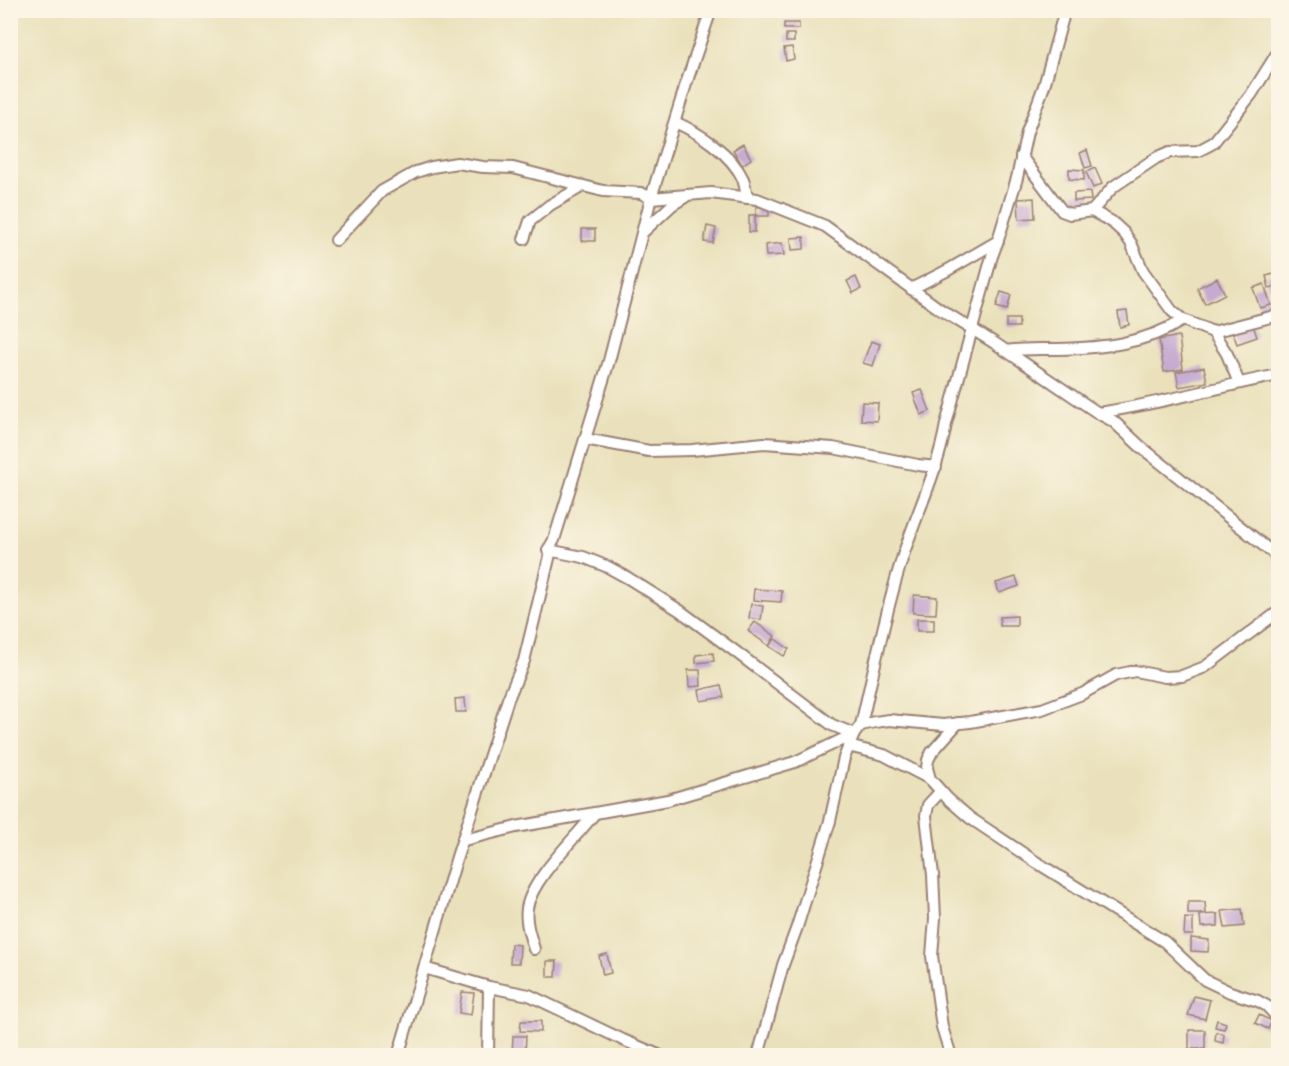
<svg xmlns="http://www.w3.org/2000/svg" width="1289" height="1066" font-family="Vollkorn,serif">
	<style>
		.building { fill: #c6aad1 }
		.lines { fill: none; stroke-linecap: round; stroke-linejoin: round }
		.minor-casing { stroke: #9a8074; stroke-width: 14 }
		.minor { stroke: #fff; stroke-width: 10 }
	</style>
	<rect width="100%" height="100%" fill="#fcf5e5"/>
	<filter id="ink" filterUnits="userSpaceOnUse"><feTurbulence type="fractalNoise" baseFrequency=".0167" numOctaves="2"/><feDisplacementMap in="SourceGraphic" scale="12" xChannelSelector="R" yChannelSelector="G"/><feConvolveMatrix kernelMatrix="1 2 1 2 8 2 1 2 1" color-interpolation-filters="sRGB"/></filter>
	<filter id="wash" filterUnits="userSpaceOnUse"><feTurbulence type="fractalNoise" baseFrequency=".008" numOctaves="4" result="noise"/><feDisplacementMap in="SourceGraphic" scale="24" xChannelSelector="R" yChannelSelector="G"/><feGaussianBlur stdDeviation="1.35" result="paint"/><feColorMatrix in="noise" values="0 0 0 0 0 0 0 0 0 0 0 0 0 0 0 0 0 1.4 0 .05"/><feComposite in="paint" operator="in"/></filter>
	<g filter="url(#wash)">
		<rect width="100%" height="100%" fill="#eae1bc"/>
		<g id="blocks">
			<g class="building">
				<rect x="784" y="23" width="15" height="6"/>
				<rect x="786" y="34" width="8" height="8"/>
				<path d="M792,47L794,59L786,61L784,48Z"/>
				<path d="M743,144L751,159L742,165L733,150Z"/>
				<path d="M1087,150L1092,166L1085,168L1080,153Z"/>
				<path d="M1095,168L1102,184L1093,188L1086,172Z"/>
				<path d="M1069,169L1084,170V180L1069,179Z"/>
				<path d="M1090,192L1091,200L1074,201V193Z"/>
				<path d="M1034,198L1035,218L1019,219L1018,199Z"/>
				<path d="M769,206V216H756V207Z"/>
				<rect x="749" y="215" width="6" height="17"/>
				<path d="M707,226L716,228L713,243L704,242Z"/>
				<rect x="582" y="229" width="13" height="12"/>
				<path d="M804,237V249L792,250L791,238Z"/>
				<path d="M782,243L784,255L766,256L765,245Z"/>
				<path d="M1278,273V286L1269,288L1266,276Z"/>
				<path d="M856,277L861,289L853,293L847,281Z"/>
				<path d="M1217,278L1225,294L1205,304L1197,288Z"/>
				<path d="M1264,284L1271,305L1260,308L1253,288Z"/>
				<path d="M1001,292L1011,295L1007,310L996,307Z"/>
				<path d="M1127,311L1129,325L1120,327L1118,312Z"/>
				<rect x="1006" y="319" width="13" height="8"/>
				<path d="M1253,325L1257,337L1237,344L1233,333Z"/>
				<path d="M1179,336L1183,369L1164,372L1159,340Z"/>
				<path d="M871,341L880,344L873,366L863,363Z"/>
				<path d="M1204,367L1207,382L1179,387L1176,372Z"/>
				<path d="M922,390L930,411L921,415L913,393Z"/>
				<path d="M862,402L878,403L877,421L861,420Z"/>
				<path d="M1016,577L1019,586L999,593L996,583Z"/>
				<path d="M754,589L782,591L781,602L753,600Z"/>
				<path d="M914,595L937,597L936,614L913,613Z"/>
				<path d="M751,604L763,606L761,620L749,618Z"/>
				<path d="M1017,616V626H1000V617Z"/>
				<rect x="917" y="619" width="17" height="12"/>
				<path d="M755,622L775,636L769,646L748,631Z"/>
				<path d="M775,639L789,649L784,656L769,646Z"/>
				<path d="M713,653L714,661L696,663V655Z"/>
				<path d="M688,670H700L701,686L689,687Z"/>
				<path d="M721,685L724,697L701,701L699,690Z"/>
				<path d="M465,698L466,712H456L455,699Z"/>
				<path d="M1188,902H1205L1206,914H1188Z"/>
				<path d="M1242,909L1244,926L1225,928L1222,911Z"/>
				<path d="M1218,914V926L1201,927L1200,915Z"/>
				<path d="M1185,918L1193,919V935H1184Z"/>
				<path d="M1191,938L1209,940L1208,952L1191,951Z"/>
				<path d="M511,944L520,945L519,963H510Z"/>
				<path d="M607,954L611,973L603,975L599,956Z"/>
				<path d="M547,961H557L556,977H547Z"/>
				<path d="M462,992L474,993L471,1015L459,1013Z"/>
				<path d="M1194,996L1210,1000L1205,1019L1188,1015Z"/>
				<path d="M1259,1015L1272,1021L1268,1029L1255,1023Z"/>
				<path d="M1217,1020L1226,1023L1224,1029L1215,1027Z"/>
				<path d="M521,1021H541V1032L520,1031Z"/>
				<rect x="1189" y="1030" width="16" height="19"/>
				<path d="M1216,1032L1224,1034L1223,1043L1215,1041Z"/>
				<path d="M513,1036H526L525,1056L512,1055Z"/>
			</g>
		</g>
	</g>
	<g filter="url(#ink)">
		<use href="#blocks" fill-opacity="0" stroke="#9a8074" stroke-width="1.5"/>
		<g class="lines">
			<g class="minor-casing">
				<g id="minor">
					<path d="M675,122C699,133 731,153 743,179C745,185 746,192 747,198"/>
					<path d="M1021,156L1062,211L1070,214L1092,211L1113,187L1156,158L1170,152L1198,151L1213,143L1251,95L1278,52"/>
					<path d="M1092,211L1112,222L1124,233L1131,243L1143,271L1172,311L1183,320L1213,332L1227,354L1239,383"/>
					<path d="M644,231L672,205L685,197"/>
					<path d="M524,239L530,221L550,205L583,186"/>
					<path d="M336,240L382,191L416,172L432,167L457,163L483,167L513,168L603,191L641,193L651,198L711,193L757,199L825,226L941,310L993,342L1098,413L1113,421L1141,447L1278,557"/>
					<path d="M911,289L948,270L998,241"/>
					<path d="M1213,332L1278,315"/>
					<path d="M1006,351C1023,348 1040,349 1057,349C1102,348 1145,344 1183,320"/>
					<path d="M1098,413C1159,404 1218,387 1278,375"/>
					<path d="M585,439L649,451L692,450L764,443L833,448L918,465L936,467"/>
					<path d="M548,550L583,557L608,567L628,578L679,610L732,649L832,725L854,734L844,758L830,821L797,927L783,965L758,1056"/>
					<path d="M958,723L932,752L928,760L927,768L930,779L948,799L970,818L1036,862L1165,942L1205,980L1230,992L1258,1001L1267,1006L1278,1018"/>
					<path d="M861,725C874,670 885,613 902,559C916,514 938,471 946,424L992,256L998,240L1017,178L1027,132L1044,86L1065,10"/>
					<path d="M848,746L884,755L930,779"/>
					<path d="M940,792L928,805L926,816L933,875L935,918L932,956L942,1027L951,1056"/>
					<path d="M464,840L516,827L668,800L795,762L854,734L861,725L875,722L889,720L943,725L970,722L1042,709L1082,694L1116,675L1135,671L1165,677L1182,676L1205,667L1278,612"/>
					<path d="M534,949C530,936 525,922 527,908C532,878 576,838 595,813"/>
					<path d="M424,968L489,987L529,995L623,1040L661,1056"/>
					<path d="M398,1056L457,857L508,699L524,661L551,550H548L554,540L609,361L651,198L686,84L711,10"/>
					<path d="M488,1056L489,987"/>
				</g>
			</g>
			<use href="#minor" class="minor"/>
		</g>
	</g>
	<rect width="1289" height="1066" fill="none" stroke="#fcf5e5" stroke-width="36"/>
</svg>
